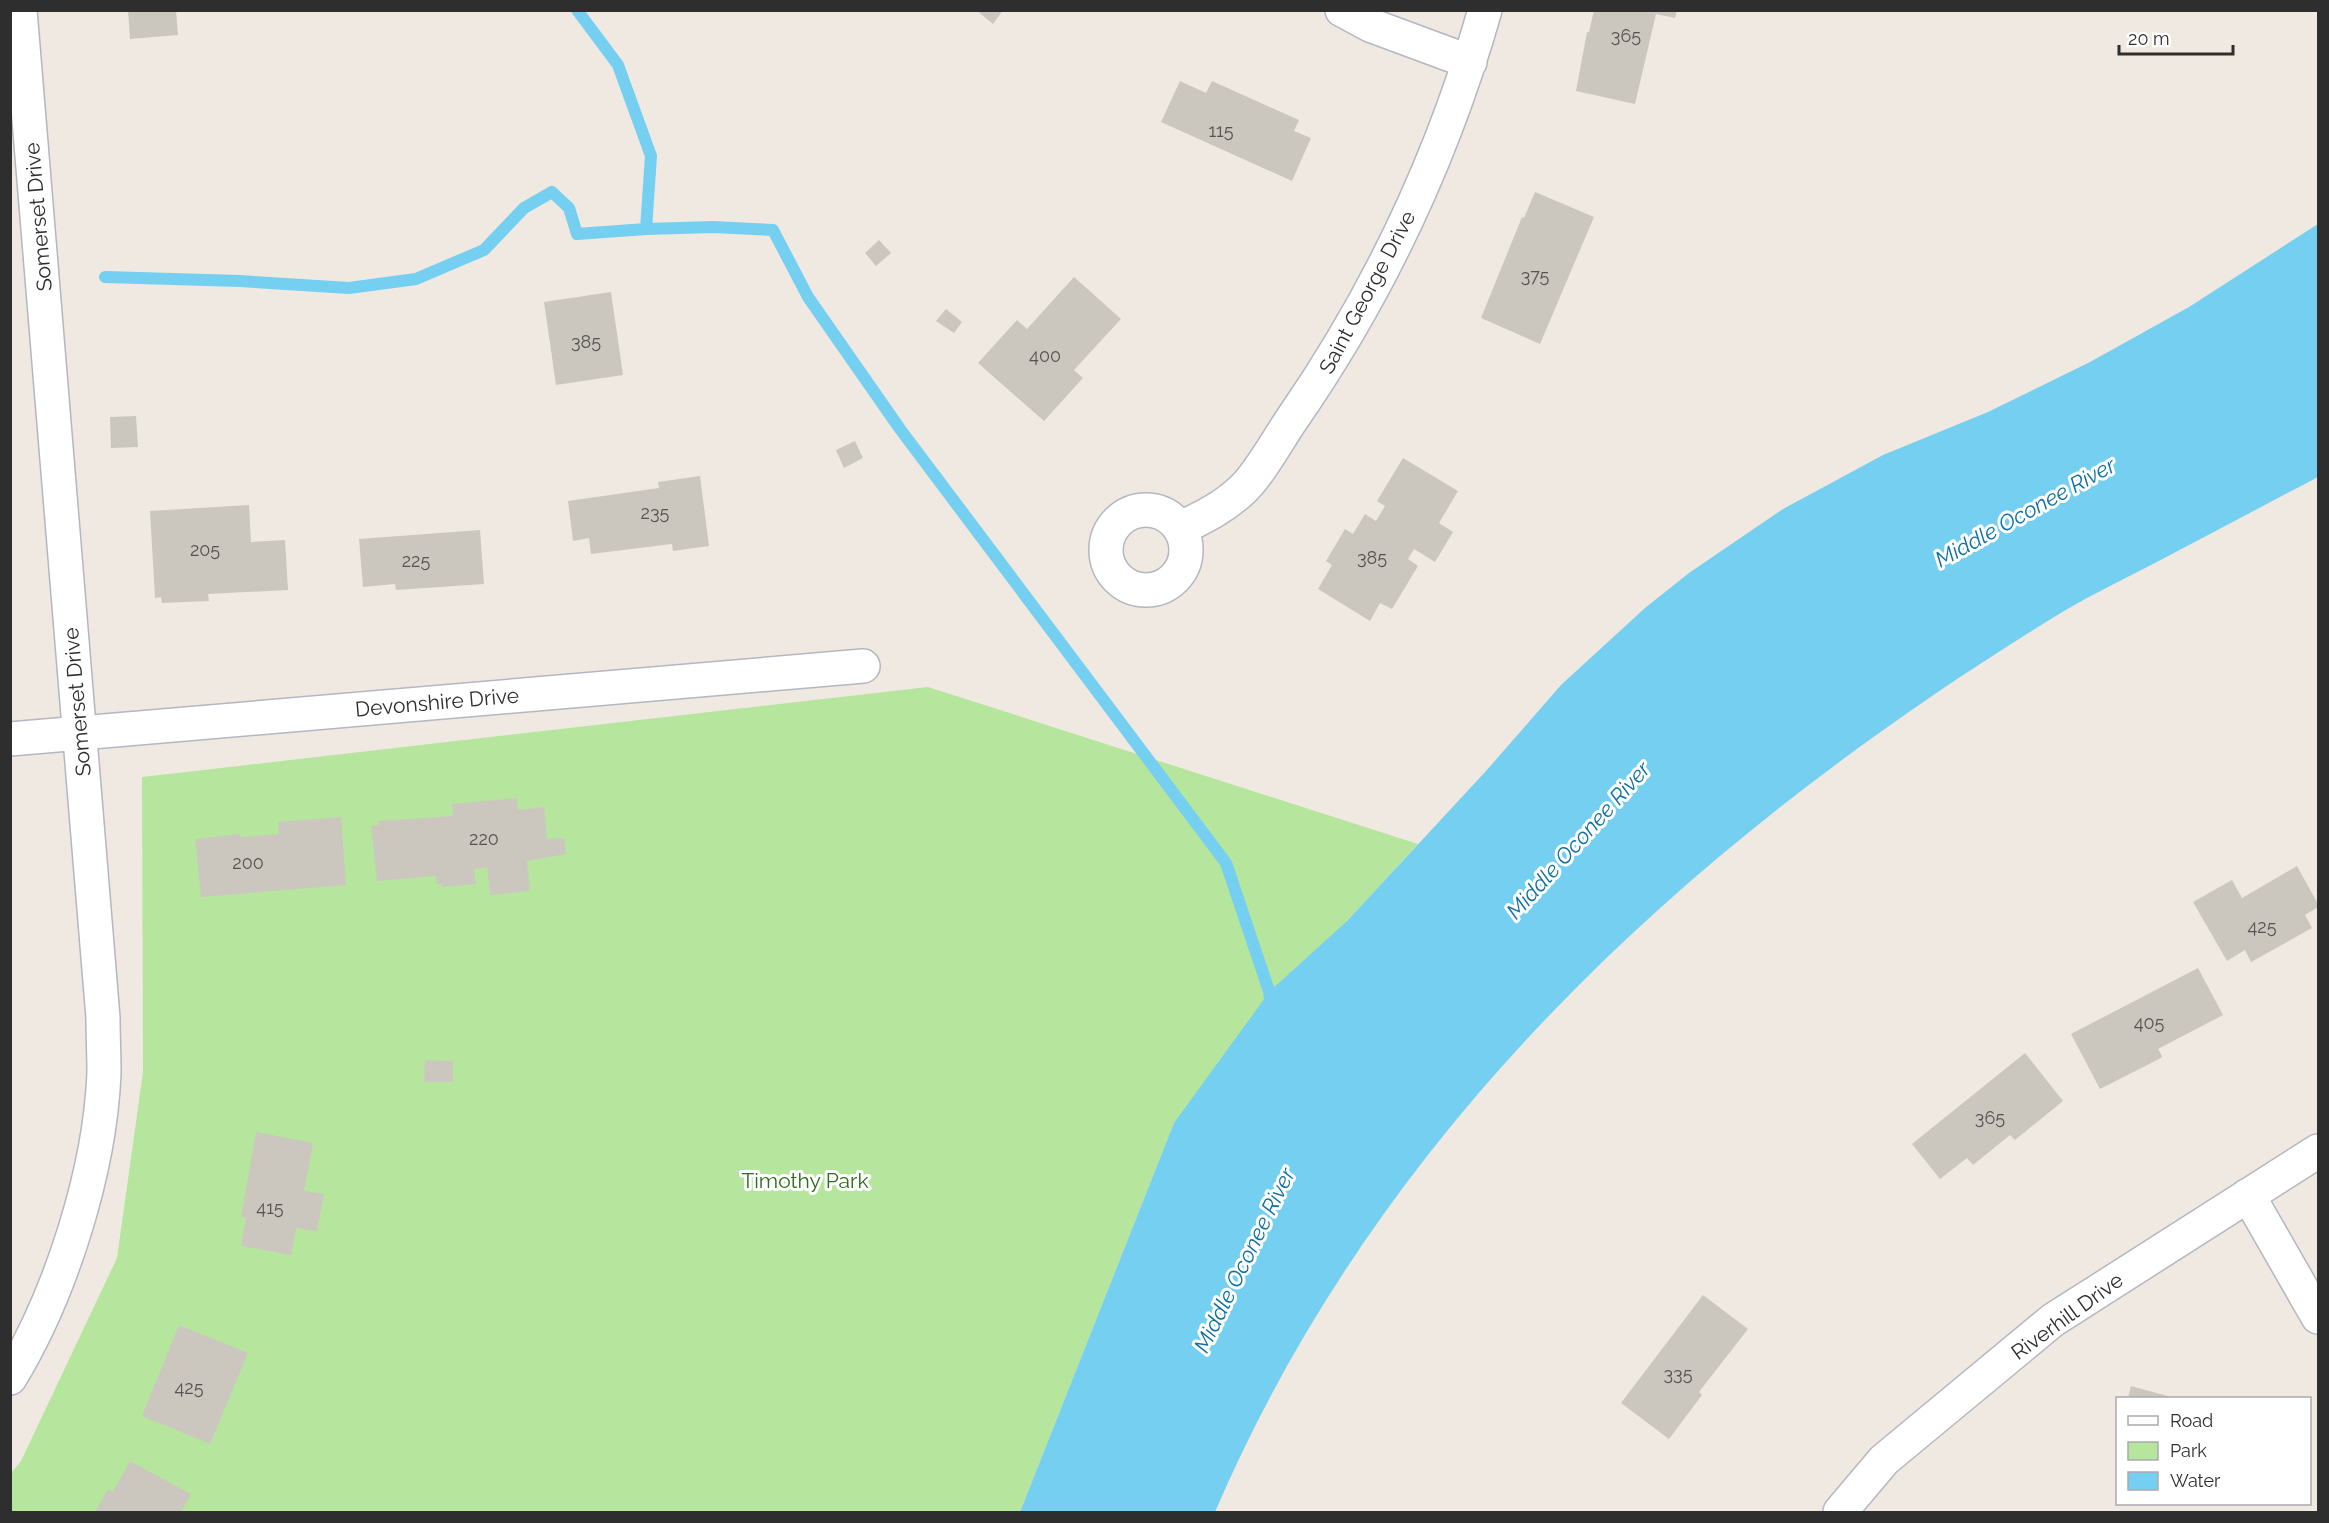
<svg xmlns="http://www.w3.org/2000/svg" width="2329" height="1523" font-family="Raleway,sans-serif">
<rect width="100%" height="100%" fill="#efe9e1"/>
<!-- green -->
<path fill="#b6e59e" d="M928,687L1418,844L1347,921L1174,1123L1020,1512H11V1473L21,1461L117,1258L143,1072L142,777Z"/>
<!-- water -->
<path fill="#75cff0" d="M2318,224V477C2263,506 2208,535 2153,564C2124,579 2093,594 2064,611C1704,831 1384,1118 1215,1512H1020L1174,1123L1270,991L1347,921L1486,771L1561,685L1645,608L1689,573L1783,509L1883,455L1988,412L2090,362L2189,307Z"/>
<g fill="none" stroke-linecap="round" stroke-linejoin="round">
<!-- stream -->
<path stroke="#75cff0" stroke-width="12" d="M577,10L618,65L651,156L646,229L713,227L773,230L808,297L900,429L1226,863L1269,991L1271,1007
M105,277L240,281L349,288L416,279L484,250L524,208L552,192L569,208L577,234L646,229"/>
</g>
<!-- building -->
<path fill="#cbc7bf" d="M128,10H176L178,35L130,39Z
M976,10H1003L993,24Z
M1594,10H1677L1675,18L1656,14L1635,104L1576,91L1587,32H1589Z
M1180,81L1206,93L1212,81L1299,120L1294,131L1311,138L1292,181L1161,122Z
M1535,192L1594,217L1540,344L1481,318L1522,217L1524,218Z
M879,240L891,253L876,266L865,253Z
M1074,277L1121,319L1074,370L1083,378L1044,421L978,363L1017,320L1027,329Z
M611,292L623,375L556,385L544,302Z
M946,309L962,322L954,333L936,321Z
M136,416L138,447L111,448L110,417Z
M855,441L863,458L844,468L836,450Z
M1403,458L1458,491L1439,523L1453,532L1435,562L1414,549L1408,559L1418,566L1392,609L1380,603L1370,621L1318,589L1332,565L1326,561L1345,529L1353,534L1365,514L1376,521L1385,506L1377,501Z
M700,476L709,546L673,551L672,544L591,554L589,538L573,541L568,501L659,488L658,482Z
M249,505L251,542L285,540L288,590L208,594L209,601L162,603L161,597L155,598L150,511Z
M480,530L484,584L396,590L395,584L363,587L359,539Z
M517,798L518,810L544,807L547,839L564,838L566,854L527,861L530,891L490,895L487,867L474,869L476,884L442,887V884H437L436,876L377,881L371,826L379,825L378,821L453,816L452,804Z
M341,817L346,885L201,897L195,839L240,834V837L279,834L278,822Z
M2297,866L2318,904V907L2305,915L2312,928L2251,962L2245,950L2227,961L2193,902L2232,880L2242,898Z
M2198,968L2223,1015L2158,1049L2162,1056L2161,1058L2100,1089L2071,1034Z
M2025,1053L2063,1101L2015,1140L2010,1135L1973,1165L1967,1158L1940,1179L1912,1144Z
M425,1060L453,1061V1082H424Z
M256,1132L313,1143L304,1191L324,1194L317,1231L296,1228L291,1255L241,1246L246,1218L241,1217Z
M1703,1295L1748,1329L1699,1392L1702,1395L1669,1439L1621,1403Z
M179,1325L248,1353L210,1444L142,1416Z
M2131,1386L2175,1398H2128Z
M130,1461L191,1494L181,1512H95L108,1489L113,1492Z"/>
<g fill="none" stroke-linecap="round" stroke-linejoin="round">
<!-- minor casing -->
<g stroke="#b4b7c1" stroke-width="36">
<path id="minor" d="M1342,10L1370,25L1470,62
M1106 550a40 40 0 1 1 80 0a40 40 0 1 1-80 0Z
M1181,528C1204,517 1224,507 1242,490C1258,476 1279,438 1292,419C1378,295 1443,157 1485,10
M10,739L863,666
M2248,1195L2318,1317
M10,1378C61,1294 100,1171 104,1073C104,1055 103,1036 103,1018L20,10
M1840,1512L1884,1460L2053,1320L2318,1151"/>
</g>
<!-- minor -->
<use href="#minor" stroke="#fff" stroke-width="33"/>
</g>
<g text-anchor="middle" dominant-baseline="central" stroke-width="6" stroke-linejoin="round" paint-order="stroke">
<!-- number labels -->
<g font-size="18" fill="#555452">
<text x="1626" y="35">365</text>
<text x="1221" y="130">115</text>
<text x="1535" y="275">375</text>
<text x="586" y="341">385</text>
<text x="1045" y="355">400</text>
<text x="655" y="512">235</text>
<text x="205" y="549">205</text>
<text x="1372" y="557">385</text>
<text x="416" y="560">225</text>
<text x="484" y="838">220</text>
<text x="248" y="862">200</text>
<text x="2262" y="926">425</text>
<text x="2149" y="1022">405</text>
<text x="1990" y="1117">365</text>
<text x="270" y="1207">415</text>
<text x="1678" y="1373">335</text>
<text x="189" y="1387">425</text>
</g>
<!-- street labels -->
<g font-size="21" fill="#2e2e2e" stroke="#fff">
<text transform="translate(38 217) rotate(-95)">Somerset Drive</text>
<text transform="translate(1367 292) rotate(-62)">Saint George Drive</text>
<text transform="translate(77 702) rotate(-95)">Somerset Drive</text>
<text transform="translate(437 702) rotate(-5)">Devonshire Drive</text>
<text transform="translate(2067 1316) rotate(-36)">Riverhill Drive</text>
</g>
<!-- park labels -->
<g font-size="21" fill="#2c6e1b" stroke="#fff">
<text x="805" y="1180">Timothy Park</text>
</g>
<!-- water labels -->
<g font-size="22" font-style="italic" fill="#0d6fa3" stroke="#fff">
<text transform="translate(2025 512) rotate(-29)">Middle Oconee River</text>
<text transform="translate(1578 840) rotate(-48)">Middle Oconee River</text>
<text transform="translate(1244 1260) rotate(-64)">Middle Oconee River</text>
</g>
</g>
<!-- border -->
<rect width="2329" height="1523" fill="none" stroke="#2e2e2e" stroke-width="24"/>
<!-- legend -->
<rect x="2116" y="1397" width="195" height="108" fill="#ffffff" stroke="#ababab" stroke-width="1.5"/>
<rect x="2128" y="1416" width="30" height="9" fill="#ffffff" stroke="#ababab" stroke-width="1.5"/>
<text x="2170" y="1427" font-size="18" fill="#2e2e2e">Road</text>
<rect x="2128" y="1442" width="30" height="18" fill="#b6e59e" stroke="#ababab" stroke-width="1.5"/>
<text x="2170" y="1457" font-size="18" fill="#2e2e2e">Park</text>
<rect x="2128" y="1472" width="30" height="18" fill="#75cff0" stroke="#ababab" stroke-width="1.5"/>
<text x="2170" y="1487" font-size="18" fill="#2e2e2e">Water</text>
<!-- scale -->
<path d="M2119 45v9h114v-9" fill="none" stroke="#2e2e2e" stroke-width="3"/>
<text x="2128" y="45" font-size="18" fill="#2e2e2e" stroke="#ffffff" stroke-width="4.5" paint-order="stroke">20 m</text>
</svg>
